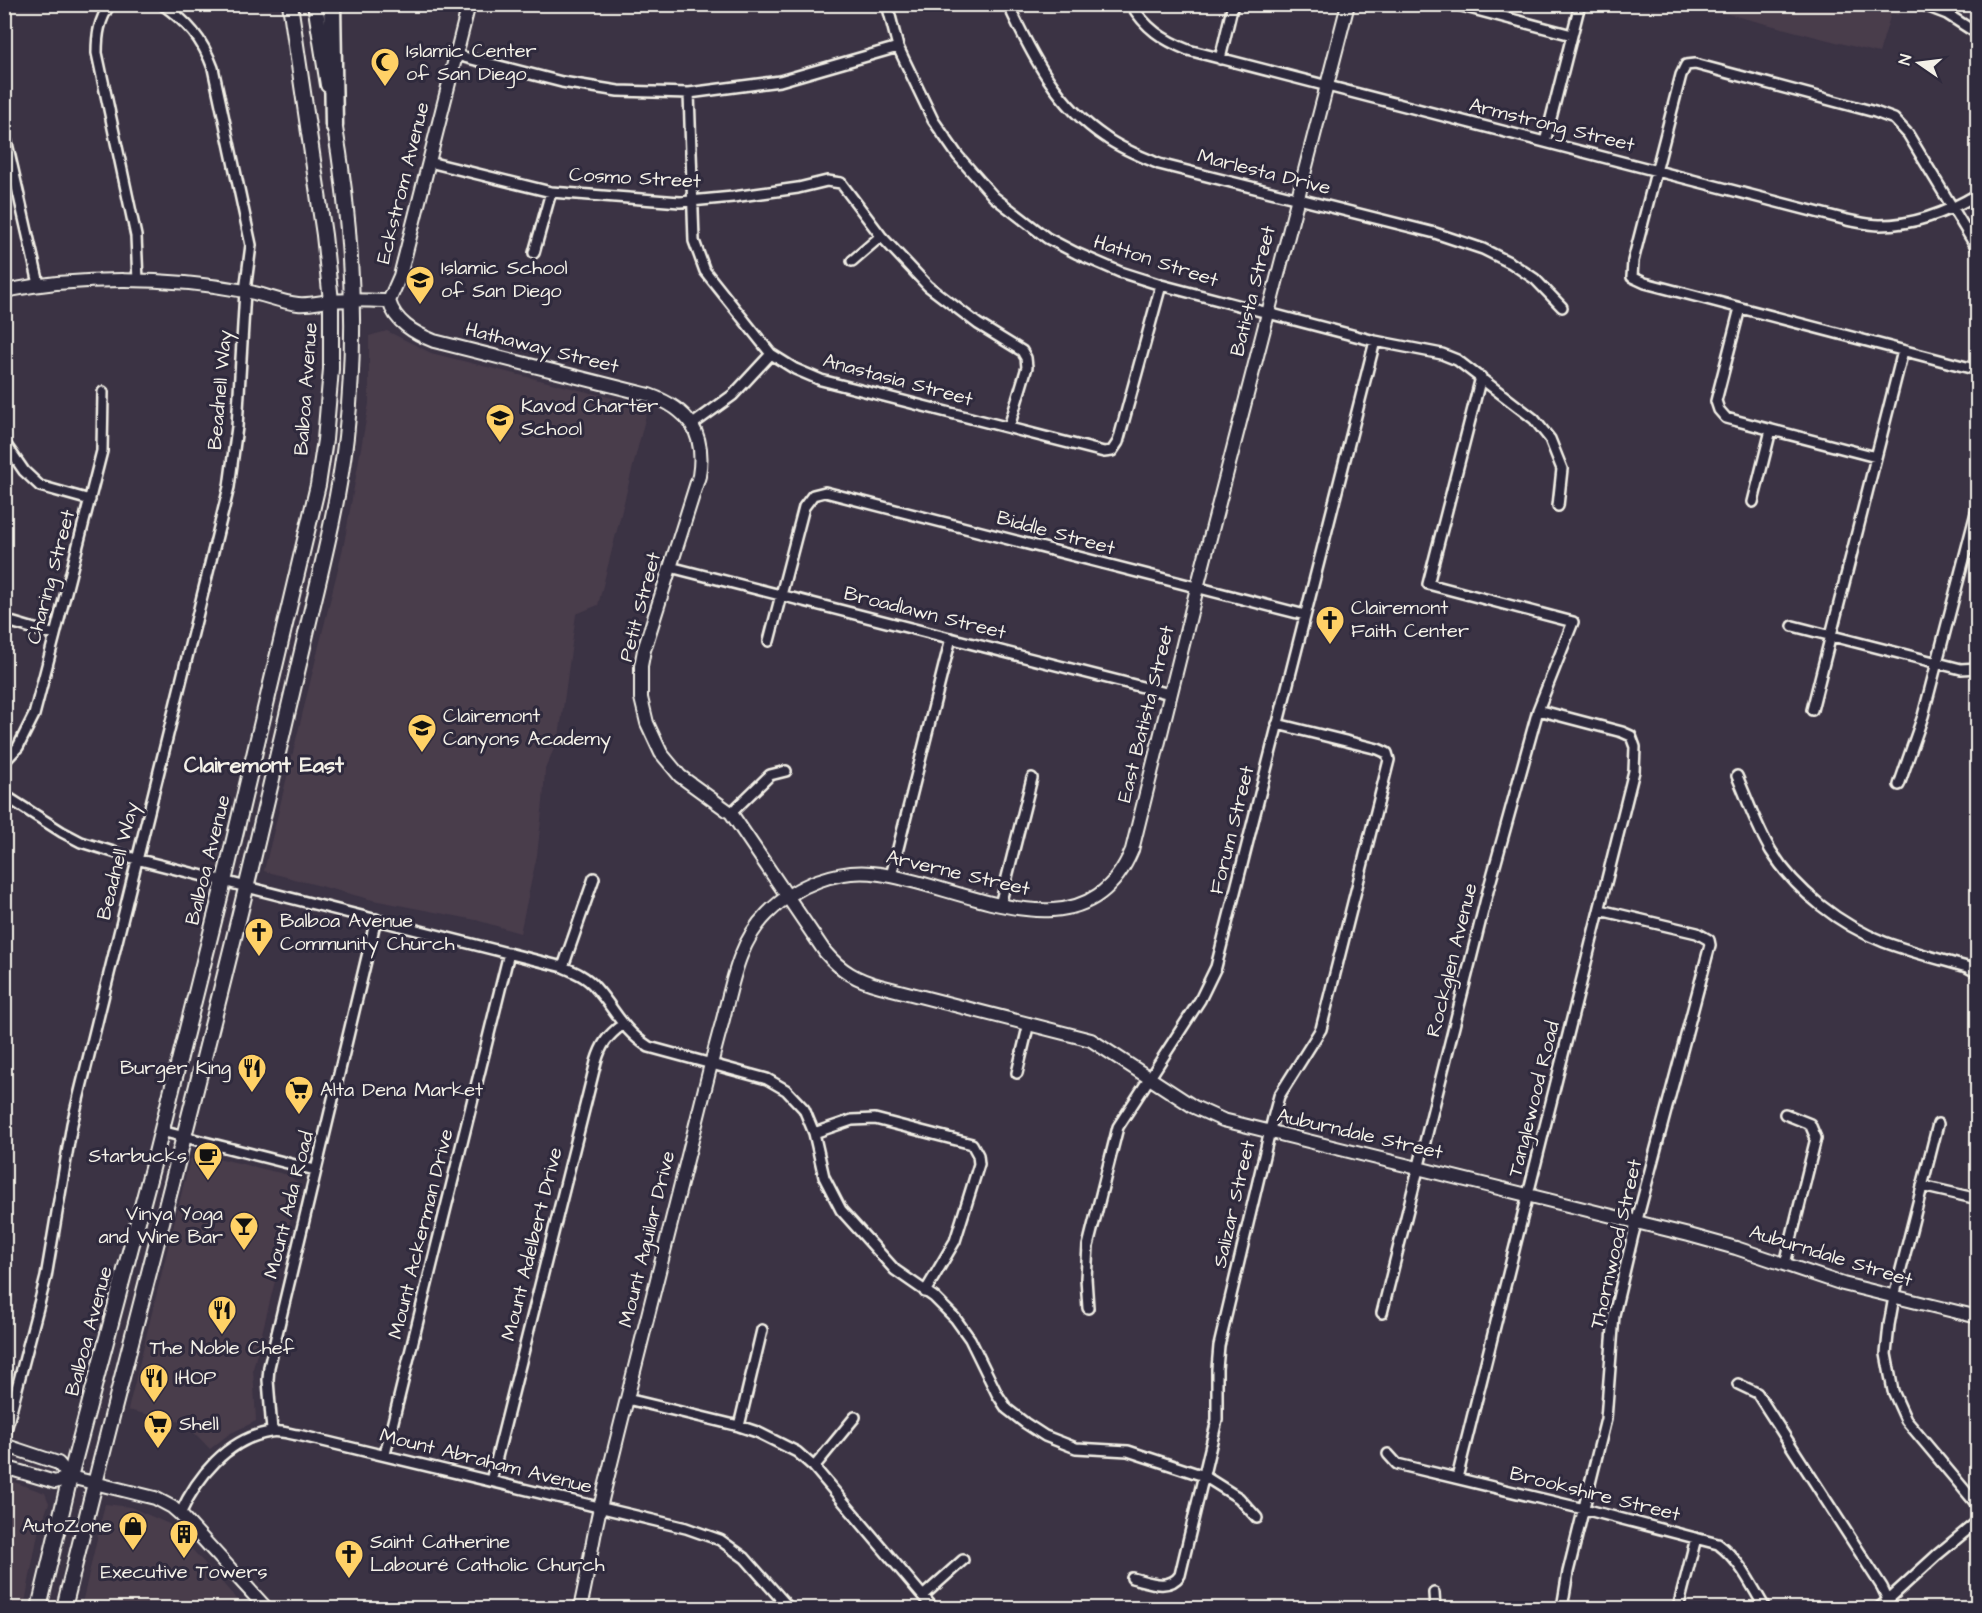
<svg xmlns="http://www.w3.org/2000/svg" width="1982" height="1613" font-family="'Architects Daughter',sans-serif">
<rect width="100%" height="100%" fill="#3b3344"/>
<filter id="ink" filterUnits="userSpaceOnUse"><feTurbulence type="fractalNoise" baseFrequency=".0167" numOctaves="2"/><feDisplacementMap in="SourceGraphic" scale="12" xChannelSelector="R" yChannelSelector="G"/><feConvolveMatrix kernelMatrix="1 2 1 2 8 2 1 2 1" color-interpolation-filters="sRGB"/></filter>
<g filter="url(#ink)">
<!-- built -->
<path fill="#4a3d4c" d="M1693,5H1901L1898,15L1891,13L1879,53Z
M387,331L431,353L648,407L598,605L576,614L559,737L545,769L543,802L537,855L520,933L476,920L373,900L264,871L344,544L369,403V336Z
M205,1155L288,1175L297,1182L298,1189L253,1369L256,1421L229,1434L210,1449L185,1423L128,1410L190,1159Z
M5,1479L45,1493L49,1503L38,1533L24,1608H5Z
M105,1504L130,1507L169,1524L245,1608H81Z"/>
<g fill="none" stroke-linecap="round" stroke-linejoin="round">
<!-- street casing -->
<g stroke="#f4f1e8" stroke-width="14">
<path id="street" d="M110,4C99,21 97,34 97,53L136,236L138,281
M887,4L898,47L933,120L958,156L994,197L1047,238L1076,253L1120,272L1161,285L1375,341L1442,354L1457,360L1534,419L1550,439L1562,469L1558,506
M1008,4C1032,56 1057,105 1105,137C1121,149 1141,156 1159,164L1435,233L1483,249L1511,263L1535,279L1562,307
M1131,4C1145,28 1163,40 1188,50L1847,220C1858,222 1869,225 1880,225C1915,225 1948,212 1978,194
M1454,4L1572,35
M1921,4L1947,14L1978,34
M456,55L562,82L618,91L689,93L780,81L898,47
M1220,59L1233,4
M689,93L694,241L705,271L771,354L795,369L821,380L1104,452L1112,451L1118,442L1161,285
M4,130L39,284
M1545,142L1580,4
M429,162L551,192L680,202L733,197L798,188L827,181L841,183L881,236L928,286L978,324L1022,351L1026,358L1027,367L1009,427
M1978,250L1908,134L1894,119L1875,112L1695,64L1686,65L1681,75L1633,261L1632,277L1645,283L1978,370
M534,253L551,192
M852,261L881,236
M1740,308L1716,401L1719,410L1726,418L1876,457
M693,424L733,395L771,354
M4,442L24,471L40,486L90,500
M1753,502L1771,430
M670,567L1170,694
M4,620L55,635
M1793,626L1961,669L1978,668
M769,641L804,507L813,495L825,492L1305,615
M1812,710L1903,351
M4,762L18,747L34,715L55,635L102,451L103,392
M1737,776C1748,801 1757,828 1771,851C1796,891 1840,925 1884,942C1911,952 1939,959 1967,967L1978,973
M1899,785L1923,716L1978,505
M4,795L62,832L81,842L136,859L563,967C575,972 587,977 595,987C616,1010 621,1029 649,1047L767,1079L786,1090L804,1109L814,1133L824,1177L841,1210L895,1270L934,1297L955,1318L970,1339L997,1394L1007,1409L1025,1423L1045,1436L1076,1448L1128,1451L1204,1476L1239,1498L1257,1518
M731,813L770,775L786,771
M891,876L951,638
M1000,905L1032,778
M563,967L594,878
M1017,1073L1029,1023
M1938,1124L1894,1297L1889,1325L1886,1354L1893,1391L1906,1420L1978,1506
M161,1131L315,1170
M814,1133L852,1120L875,1119L972,1144L978,1155L979,1164L955,1241L925,1292
M1922,1186L1978,1199
M1785,1264L1816,1138L1810,1124L1785,1114
M1088,1308L1086,1278L1088,1246L1118,1127L1200,1000L1216,967L1375,341
M1382,1313L1488,891L1538,710L1573,622L1428,584L1481,377
M1738,1384L1757,1393L1882,1587L1892,1608
M627,1399L739,1426L757,1432L797,1452L814,1467L933,1608
M739,1426L762,1330
M272,1431L268,1380L269,1367L376,919
M4,1438L46,1277L72,1124L229,487L237,427L245,291L251,245L213,68C202,38 188,23 162,4
M385,1454L509,953
M1388,1454L1397,1464L1584,1509L1718,1544C1741,1561 1751,1585 1765,1608
M814,1467L855,1417
M1457,1478L1634,771L1635,747L1631,736L1622,732L1538,710
M491,1481L596,1062C601,1045 607,1036 622,1025
M180,1514C197,1477 227,1439 270,1432C279,1430 290,1434 298,1435L686,1528L720,1540L745,1558L789,1608
M1132,1578C1149,1582 1169,1591 1180,1575L1217,1420V1369L1219,1346L1273,1118L1279,1096L1321,1029L1389,760L1387,753L1378,749L1277,724
M1434,1593L1435,1608
M923,1596L963,1560
M1562,1608L1568,1572L1606,1419L1614,1315L1633,1235L1710,945L1709,940L1697,933L1600,910
M1678,1608L1696,1538
M1879,1608L1937,1555L1978,1521"/>
</g>
<!-- secondary casing -->
<g stroke="#f4f1e8" stroke-width="16">
<path id="secondary" d="M4,291C80,276 169,277 245,291C263,294 280,302 298,304C309,305 320,302 330,301C349,299 370,301 389,301
M389,301C395,322 414,333 434,341L649,395C689,409 706,433 699,476L644,650L641,666V698L647,723L661,753L680,776L731,813L825,952C841,971 857,980 880,986L1091,1040L1194,1107L1223,1120L1689,1235L1736,1248L1843,1284L1978,1317
M389,301L400,276L469,4
M4,1445L58,1463L70,1477
M4,1467L55,1482L70,1477L155,1498L172,1507L180,1514L266,1608
M580,1608C588,1575 592,1541 600,1508C631,1381 663,1254 695,1128C704,1093 712,1058 722,1023C732,985 738,943 767,914C795,885 839,867 880,874C964,886 1085,962 1132,850L1197,588L1348,4"/>
</g>
<!-- primary casing -->
<g stroke="#f4f1e8" stroke-width="18">
<path id="primary" d="M315,4L328,85
M39,1608L70,1477L155,1157L228,865L318,485L325,440L331,369V301L324,235L290,4
M64,1608C127,1350 198,1093 259,834C276,762 293,690 310,617C324,558 339,498 346,437C358,329 352,223 333,116"/>
</g>
<!-- highway casing -->
<g stroke="#f4f1e8" stroke-width="21">
<path id="highway" d="M332,4L334,125"/>
</g>
<!-- street -->
<use href="#street" stroke="#2f2a3d" stroke-width="9"/>
<!-- secondary -->
<use href="#secondary" stroke="#2f2a3d" stroke-width="12"/>
<!-- primary -->
<use href="#primary" stroke="#2f2a3d" stroke-width="14"/>
<!-- highway -->
<use href="#highway" stroke="#2f2a3d" stroke-width="16"/>
</g>
</g>
<!-- icons -->
<defs>
<g id="mosque-pin" transform="scale(1.5)"><path d="M0 17L-7.5 6A9.5 9.5 0 1 1 7.5 6Z" fill="#ffd166" stroke="#2f2a3d"/><path d="M3.5-4.9A6 6 0 1 0 3.5 4.9A5 5 0 1 1 3.5-4.9Z" fill="#111"/></g>
<g id="school-pin" transform="scale(1.5)"><path d="M0 17L-7.5 6A9.5 9.5 0 1 1 7.5 6Z" fill="#ffd166" stroke="#2f2a3d"/><path d="M0-5L7-2L0 1L-7-2ZM-4 1L0 2.5L4 1V4Q0 6-4 4Z" fill="#111"/></g>
<g id="church-pin" transform="scale(1.5)"><path d="M0 17L-7.5 6A9.5 9.5 0 1 1 7.5 6Z" fill="#ffd166" stroke="#2f2a3d"/><path d="M-1.2-6h2.4v3.5h3.3v2.4h-3.3V6h-2.4V-.1h-3.3v-2.4h3.3Z" fill="#111"/></g>
<g id="restaurant-pin" transform="scale(1.5)"><path d="M0 17L-7.5 6A9.5 9.5 0 1 1 7.5 6Z" fill="#ffd166" stroke="#2f2a3d"/><path d="M-5-6h1v4h1v-4h1v4h1v-4h1v5L-1.5 .5V6h-2V.5L-5-1ZM5-6V6H3V1.5H1.5Q1.5-4 5-6Z" fill="#111"/></g>
<g id="supermarket-pin" transform="scale(1.5)"><path d="M0 17L-7.5 6A9.5 9.5 0 1 1 7.5 6Z" fill="#ffd166" stroke="#2f2a3d"/><path d="M-6-5.5h2.5l.6 2H6L4.5 2H-2.5L-4.4-4H-6ZM-1.5 3.2a1.3 1.3 0 1 0 .1 0ZM3 3.2a1.3 1.3 0 1 0 .1 0Z" fill="#111"/></g>
<g id="cafe-pin" transform="scale(1.5)"><path d="M0 17L-7.5 6A9.5 9.5 0 1 1 7.5 6Z" fill="#ffd166" stroke="#2f2a3d"/><path d="M-5.5-4.5H6V0H3Q3 3.5 0 3.5H-2.5Q-5.5 3.5-5.5 0ZM3-3.2v2h1.7v-2ZM-6 4.5H4V6H-6Z" fill="#111"/></g>
<g id="bar-pin" transform="scale(1.5)"><path d="M0 17L-7.5 6A9.5 9.5 0 1 1 7.5 6Z" fill="#ffd166" stroke="#2f2a3d"/><path d="M-6-5H6L.8 .8V4.5H3.5V6h-7V4.5H-.8V.8Z" fill="#111"/></g>
<g id="shop-pin" transform="scale(1.5)"><path d="M0 17L-7.5 6A9.5 9.5 0 1 1 7.5 6Z" fill="#ffd166" stroke="#2f2a3d"/><path d="M-5-2.5h2.3a2.7 3.5 0 0 1 5.4 0H5L5.5 6h-11ZM-1.5-2.5h3a1.5 2.3 0 0 0-3 0Z" fill="#111"/></g>
<g id="building-pin" transform="scale(1.5)"><path d="M0 17L-7.5 6A9.5 9.5 0 1 1 7.5 6Z" fill="#ffd166" stroke="#2f2a3d"/><path d="M-4-6H4V6H1V3H-1V6H-4ZM-2.5-4.3h1.7v1.8h-1.7ZM.8-4.3h1.7v1.8H.8ZM-2.5-1h1.7V.8h-1.7ZM.8-1h1.7V.8H.8Z" fill="#111"/></g>
</defs>
<g fill-rule="evenodd">
<use href="#mosque-pin" x="385" y="62"/>
<use href="#school-pin" x="420" y="280"/>
<use href="#school-pin" x="500" y="418"/>
<use href="#church-pin" x="1330" y="620"/>
<use href="#school-pin" x="422" y="728"/>
<use href="#church-pin" x="259" y="932"/>
<use href="#restaurant-pin" x="252" y="1068"/>
<use href="#supermarket-pin" x="299" y="1090"/>
<use href="#cafe-pin" x="208" y="1156"/>
<use href="#bar-pin" x="244" y="1226"/>
<use href="#restaurant-pin" x="222" y="1310"/>
<use href="#restaurant-pin" x="154" y="1378"/>
<use href="#supermarket-pin" x="158" y="1424"/>
<use href="#shop-pin" x="133" y="1526"/>
<use href="#building-pin" x="184" y="1534"/>
<use href="#church-pin" x="349" y="1554"/>
</g>
<g text-anchor="middle" dominant-baseline="central" stroke-width="6" stroke-linejoin="round" paint-order="stroke">
<!-- poi labels -->
<g font-size="20" fill="#f4f1e8" stroke="#2f2a3d" text-anchor="start">
<text x="406" y="51">Islamic Center<tspan x="406" dy="23">of San Diego</tspan></text>
<text x="441" y="268">Islamic School<tspan x="441" dy="23">of San Diego</tspan></text>
<text x="521" y="406">Kavod Charter<tspan x="521" dy="23">School</tspan></text>
<text x="1351" y="608">Clairemont<tspan x="1351" dy="23">Faith Center</tspan></text>
<text x="443" y="716">Clairemont<tspan x="443" dy="23">Canyons Academy</tspan></text>
<text x="280" y="921">Balboa Avenue<tspan x="280" dy="23">Community Church</tspan></text>
<text x="231" y="1068" text-anchor="end">Burger King</text>
<text x="320" y="1090">Alta Dena Market</text>
<text x="187" y="1156" text-anchor="end">Starbucks</text>
<text x="223" y="1214" text-anchor="end">Vinya Yoga<tspan x="223" dy="23">and Wine Bar</tspan></text>
<text x="222" y="1348" text-anchor="middle">The Noble Chef</text>
<text x="175" y="1378">IHOP</text>
<text x="179" y="1424">Shell</text>
<text x="112" y="1526" text-anchor="end">AutoZone</text>
<text x="370" y="1542">Saint Catherine<tspan x="370" dy="23">Labouré Catholic Church</tspan></text>
<text x="184" y="1572" text-anchor="middle">Executive Towers</text>
</g>
<!-- street labels -->
<g font-size="20" fill="#f4f1e8" stroke="#2f2a3d">
<text transform="translate(1552 125) rotate(14)">Armstrong Street</text>
<text transform="translate(1264 172) rotate(14)">Marlesta Drive</text>
<text transform="translate(635 178) rotate(3)">Cosmo Street</text>
<text transform="translate(403 183) rotate(-76)">Eckstrom Avenue</text>
<text transform="translate(1156 261) rotate(18)">Hatton Street</text>
<text transform="translate(1253 291) rotate(-76)">Batista Street</text>
<text transform="translate(542 348) rotate(14)">Hathaway Street</text>
<text transform="translate(898 380) rotate(15)">Anastasia Street</text>
<text transform="translate(306 389) rotate(-86)">Balboa Avenue</text>
<text transform="translate(220 390) rotate(-85)">Beadnell Way</text>
<text transform="translate(1056 533) rotate(15)">Biddle Street</text>
<text transform="translate(51 577) rotate(-75)">Charing Street</text>
<text transform="translate(640 607) rotate(-75)">Petit Street</text>
<text transform="translate(925 613) rotate(14)">Broadlawn Street</text>
<text transform="translate(1146 714) rotate(-76)">East Batista Street</text>
<text transform="translate(1232 830) rotate(-76)">Forum Street</text>
<text transform="translate(208 860) rotate(-76)">Balboa Avenue</text>
<text transform="translate(118 861) rotate(-76)">Beadnell Way</text>
<text transform="translate(958 873) rotate(13)">Arverne Street</text>
<text transform="translate(1452 960) rotate(-76)">Rockglen Avenue</text>
<text transform="translate(1534 1099) rotate(-76)">Tanglewood Road</text>
<text transform="translate(1360 1134) rotate(13)">Auburndale Street</text>
<text transform="translate(1234 1204) rotate(-77)">Salizar Street</text>
<text transform="translate(289 1205) rotate(-76)">Mount Ada Road</text>
<text transform="translate(421 1234) rotate(-76)">Mount Ackerman Drive</text>
<text transform="translate(647 1239) rotate(-76)">Mount Aguilar Drive</text>
<text transform="translate(532 1244) rotate(-76)">Mount Adelbert Drive</text>
<text transform="translate(1616 1244) rotate(-77)">Thornwood Street</text>
<text transform="translate(1831 1256) rotate(17)">Auburndale Street</text>
<text transform="translate(89 1331) rotate(-75)">Balboa Avenue</text>
<text transform="translate(486 1461) rotate(14)">Mount Abraham Avenue</text>
<text transform="translate(1595 1494) rotate(14)">Brookshire Street</text>
</g>
<!-- quarter labels -->
<g font-size="22" font-weight="bold" fill="#f4f1e8" stroke="#2f2a3d">
<text x="264" y="765">Clairemont East</text>
</g>
</g>
<!-- margin -->
<rect width="1982" height="1613" fill="none" stroke="#2f2a3d" stroke-width="24"/>
<rect x="12" y="12" width="1958" height="1589" fill="none" stroke="#f4f1e8" stroke-width="2" filter="url(#ink)"/>
<!-- north arrow -->
<g transform="translate(1919 63) rotate(284)" stroke="#2f2a3d" stroke-width="4.5" paint-order="stroke">
<path d="M0-4.5L10 22L0 15L-10 22Z" fill="#f4f1e8"/>
<text y="-9" font-size="16" font-weight="bold" text-anchor="middle" fill="#f4f1e8">N</text>
</g>
</svg>
